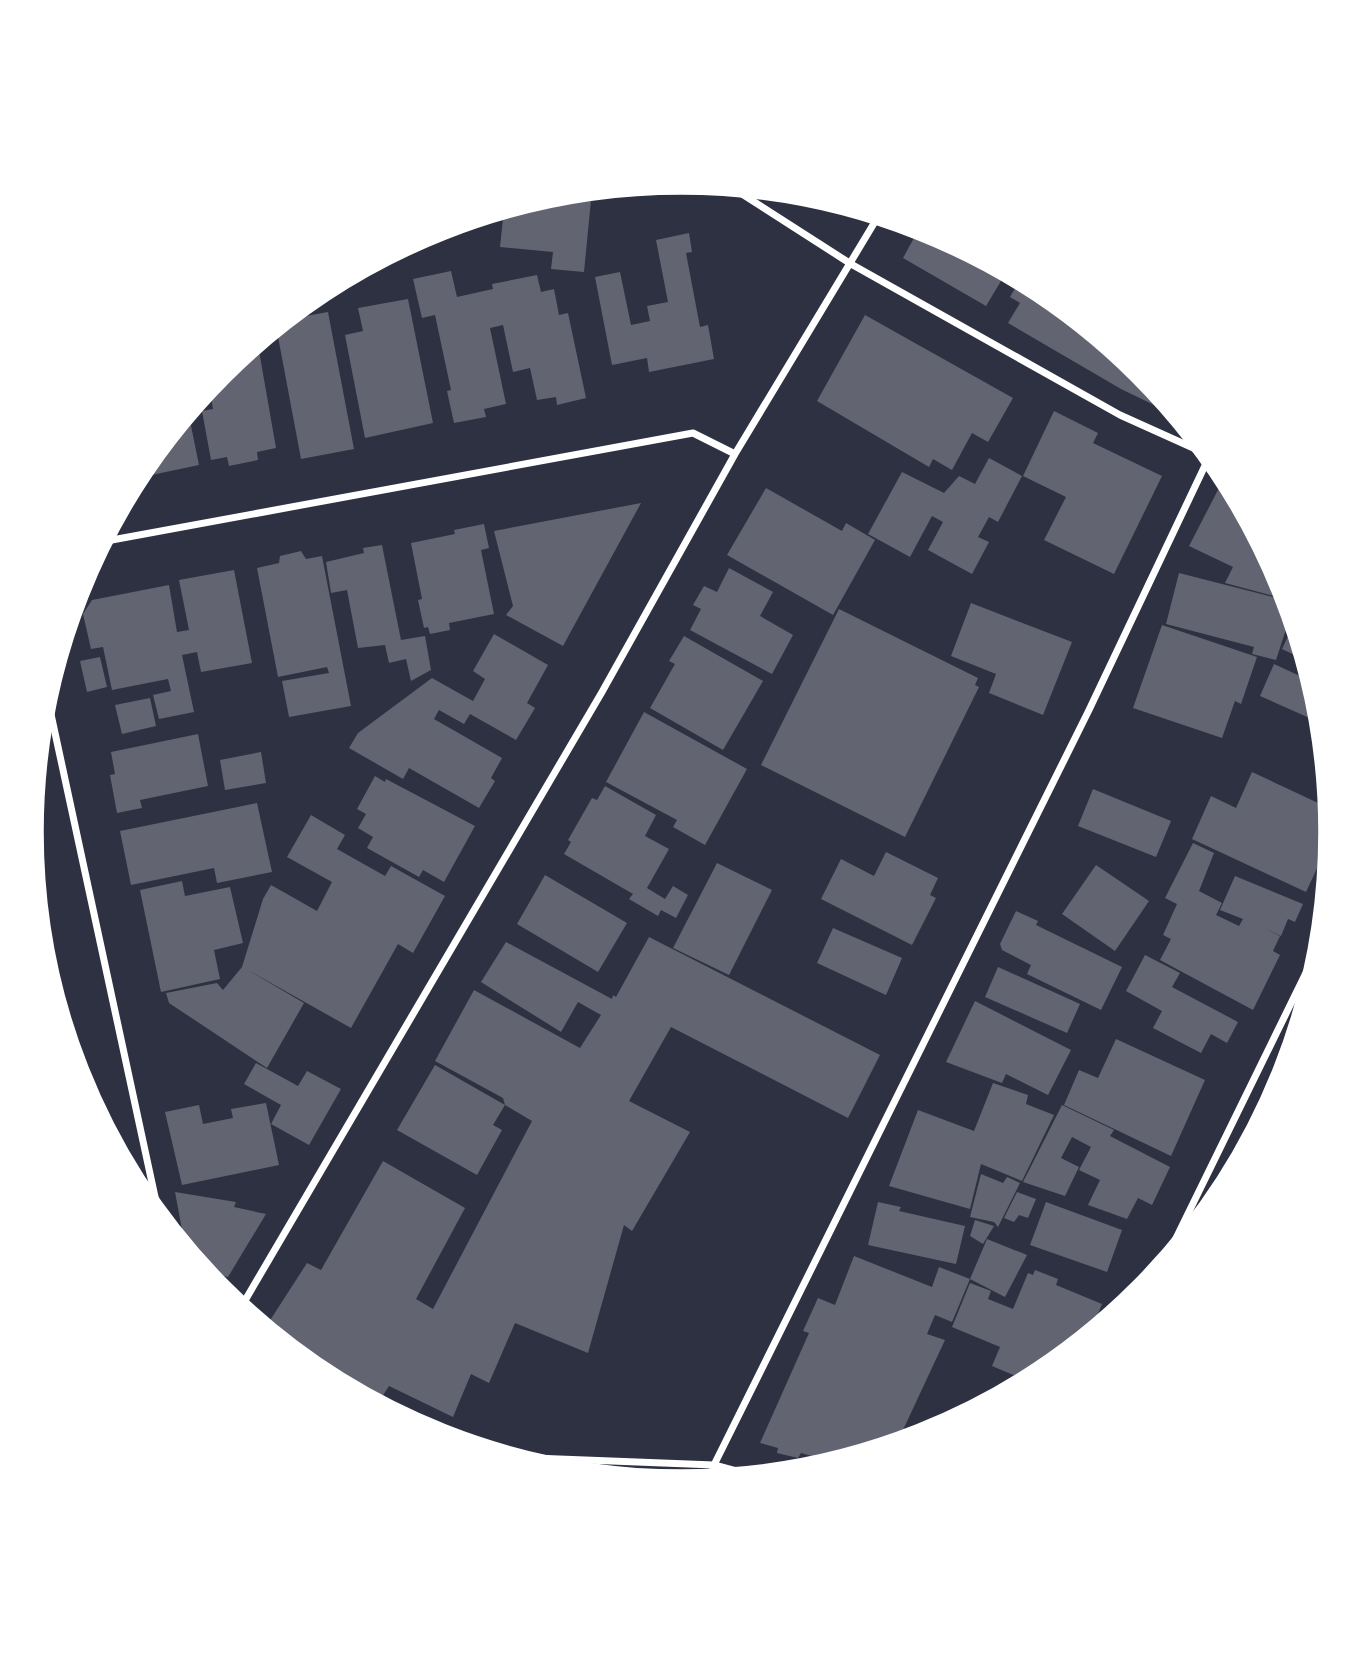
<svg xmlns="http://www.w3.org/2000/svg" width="1363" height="1665" font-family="'Noto Sans',sans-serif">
<rect width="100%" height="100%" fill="#2d3142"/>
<!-- building -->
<path fill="#626471" d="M592,190L584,272L551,269L553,252L500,247L504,209L555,193Z
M804,193H809L845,204L839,214Z
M920,227L1007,271L986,306L903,258Z
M689,233L692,252L686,253L700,327L708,325L714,359L649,372L647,358L612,365L595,277L620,272L631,325L650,321L647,306L668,302L656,240Z
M451,271L457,297L493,289L492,284L537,275L541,292L554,289L559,315L568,313L586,398L557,405L556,397L537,400L530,368L513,372L503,325L490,328L506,404L484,409L486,417L454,423L447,391L451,390L435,315L422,318L413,279Z
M1021,278L1044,291L1143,372L1179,417L1121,389L1008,323L1020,303L1010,297Z
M408,299L433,423L365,438L345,335L363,331L358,308Z
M328,312L354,449L301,459L276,326L284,320Z
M865,315L1013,398L988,442L972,433L952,470L933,459L929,467L817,401Z
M258,345L276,448L257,452L258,460L229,466L227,457L211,460L202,411L213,409L209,386L221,371L251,346Z
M188,411L199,465L142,477L140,470Z
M1054,411L1098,433L1093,443L1162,476L1114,574L1044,540L1066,497L1023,476Z
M989,458L1022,476L998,522L989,517L978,537L989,542L972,574L928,550L943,522L932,516L910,557L868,534L902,472L944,493L959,476L975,484Z
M1221,484L1234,490L1266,549L1261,560L1271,564L1272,562L1289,600L1225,583L1233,567L1189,546Z
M766,488L842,531L846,523L875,540L833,615L727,555Z
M641,503L563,646L506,615L513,606L494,531Z
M484,524L489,548L481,550L494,614L449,623L450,630L430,634L428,627L424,628L418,600L422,599L411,543L455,534L454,530Z
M382,545L401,640L425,636L431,670L411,681L406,659L389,663L385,645L358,648L347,590L331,593L326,562L364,553L363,548Z
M301,551L306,559L322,556L351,706L289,717L282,681L329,673L327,667L278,677L257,568L279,563L280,556Z
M729,568L773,592L760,616L793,635L772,674L690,630L701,609L693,605L704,586L717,592Z
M234,570L252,663L201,672L197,652L182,655L194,712L159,719L153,695L171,691L168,679L112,690L103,647L91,649L83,614L92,600L169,585L177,632L189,630L179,580Z
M1179,573L1289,601L1292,611L1276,660L1252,654L1254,647L1166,624Z
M971,603L1072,642L1043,715L989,693L996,674L951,656Z
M839,609L978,678L975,685L979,687L905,837L761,765Z
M1295,621L1307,661L1282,649Z
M1162,625L1257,657L1241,704L1235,701L1222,738L1133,708Z
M494,634L548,665L527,703L535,708L516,740L470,714L464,724L439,710L434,719L502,758L491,778L495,781L479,808L409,768L403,779L349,748L358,733L432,678L473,701L485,679L473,671Z
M684,636L763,681L723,750L650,708L675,664L669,661Z
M100,657L107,687L87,692L80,661Z
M1274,664L1313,682L1323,724L1260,696Z
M150,698L156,726L122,734L115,705Z
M644,712L747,769L705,845L673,827L677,820L606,782Z
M198,734L208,786L140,800L142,808L117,813L110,775L115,774L111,752Z
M261,752L266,783L225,790L220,760Z
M1252,772L1331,809L1332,821L1321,845L1327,847L1306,892L1192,839L1211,796L1236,808Z
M375,776L385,782L386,779L475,826L444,882L423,870L419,877L367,848L373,837L358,828L366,814L357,809Z
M605,786L656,815L645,836L669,849L647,888L665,899L673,886L688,895L676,918L661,910L658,916L629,899L633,894L564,854L571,842L568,840L592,798L597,800Z
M1093,789L1171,821L1156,857L1078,826Z
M257,803L272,872L217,883L214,868L131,885L120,831Z
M311,815L345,835L337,849L385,876L391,866L445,896L413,953L398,944L351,1028L246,969L304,1003L267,1068L169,1003L166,993L217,983L223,990L242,967L263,899L271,885L317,911L332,882L287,857Z
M1193,843L1214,853L1199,891L1222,903L1216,915L1239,926L1243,919L1220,910L1235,876L1303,904L1295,922L1288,919L1281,936L1266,929L1280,936L1273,951L1280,955L1253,1010L1160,960L1171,939L1163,935L1177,904L1165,898Z
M886,852L938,878L930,895L936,898L912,945L821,899L841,859L874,876Z
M717,863L772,890L729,975L673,948Z
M1096,865L1149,901L1115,951L1062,914Z
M545,875L627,923L598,972L517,924Z
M35,881L61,1006L57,1007L42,959Z
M182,881L185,896L230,887L243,943L214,950L220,979L161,992L140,890Z
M1016,911L1038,921L1036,925L1122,967L1101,1010L1027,974L1031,965L1002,950L1000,944Z
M833,928L902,958L886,995L817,963Z
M649,937L880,1055L848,1118L671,1027L629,1101L690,1132L632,1231L624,1225L588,1353L515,1323L489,1383L471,1374L453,1417L389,1386L380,1400H367L358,1395L353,1384L292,1348L286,1337L267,1325L307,1263L321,1270L383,1161L465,1208L416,1299L433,1309L532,1121L505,1105L503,1098L435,1061L474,990L580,1048L601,1015L578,1002L561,1032L481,982L506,942L612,999L613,995L616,997Z
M1145,955L1180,973L1172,987L1238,1022L1227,1043L1211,1034L1201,1053L1153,1028L1162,1011L1126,991Z
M998,967L1080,1004L1067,1033L985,997Z
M975,1001L1071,1050L1048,1095L1006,1074L1002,1083L946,1062Z
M1116,1039L1205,1080L1171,1156L1064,1105L1079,1070L1098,1078Z
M256,1063L298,1086L307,1071L341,1089L309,1145L271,1124L281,1105L244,1084Z
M435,1065L505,1105L493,1125L502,1130L477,1175L397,1130Z
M993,1083L1028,1095L1026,1104L1054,1115L1022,1181L981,1164L970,1209L889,1186L918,1110L974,1131Z
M266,1103L279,1165L182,1185L165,1112L199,1105L203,1124L233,1118L231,1109Z
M1062,1105L1114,1130L1110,1136L1170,1167L1152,1205L1138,1198L1127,1219L1088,1205L1100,1180L1079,1170L1091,1147L1072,1137L1061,1158L1079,1167L1065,1196L1023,1182Z
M981,1174L1003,1183L1007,1177L1020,1183L998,1227L994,1222L970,1217Z
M175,1192L236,1202L234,1207L266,1214L228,1277L203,1271L186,1251Z
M1017,1192L1036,1199L1028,1218L1019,1215L1014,1222L1004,1218Z
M878,1202L901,1207L899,1211L965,1226L956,1264L868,1245Z
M1046,1202L1122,1230L1107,1272L1030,1245Z
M975,1220L994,1226L983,1244L970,1236Z
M987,1239L1027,1255L1005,1297L970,1279Z
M854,1256L932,1287L939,1267L970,1279L952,1322L935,1315L927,1334L945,1340L896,1445L837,1463L801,1453L798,1458L777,1453L778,1448L760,1443L809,1333L803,1331L818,1298L835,1305Z
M1035,1270L1058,1279L1056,1285L1102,1304L1088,1338L1030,1382L992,1366L1000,1347L952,1327L970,1283L991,1291L988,1299L1013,1309L1028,1273L1033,1275Z"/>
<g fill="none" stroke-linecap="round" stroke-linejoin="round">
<!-- minor -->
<path stroke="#fff" stroke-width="7" d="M728,185L851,264L1120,415L1211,456
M101,542L693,433L735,454
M46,691L160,1220
M1158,1275L1323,938
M240,1309L602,692L735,454L879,215
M505,1457L714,1465L759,1477
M709,1481L714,1465L1089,710L1210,455"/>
</g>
<!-- crop -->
<path d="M0 0H1363V1665H0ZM42 832a639 639 0 1 1 1278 0a639 639 0 1 1-1278 0Z" fill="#fff" fill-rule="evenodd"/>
<path fill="none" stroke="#fff" stroke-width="3.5" d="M42 832a639 639 0 1 1 1278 0a639 639 0 1 1-1278 0Z"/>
</svg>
